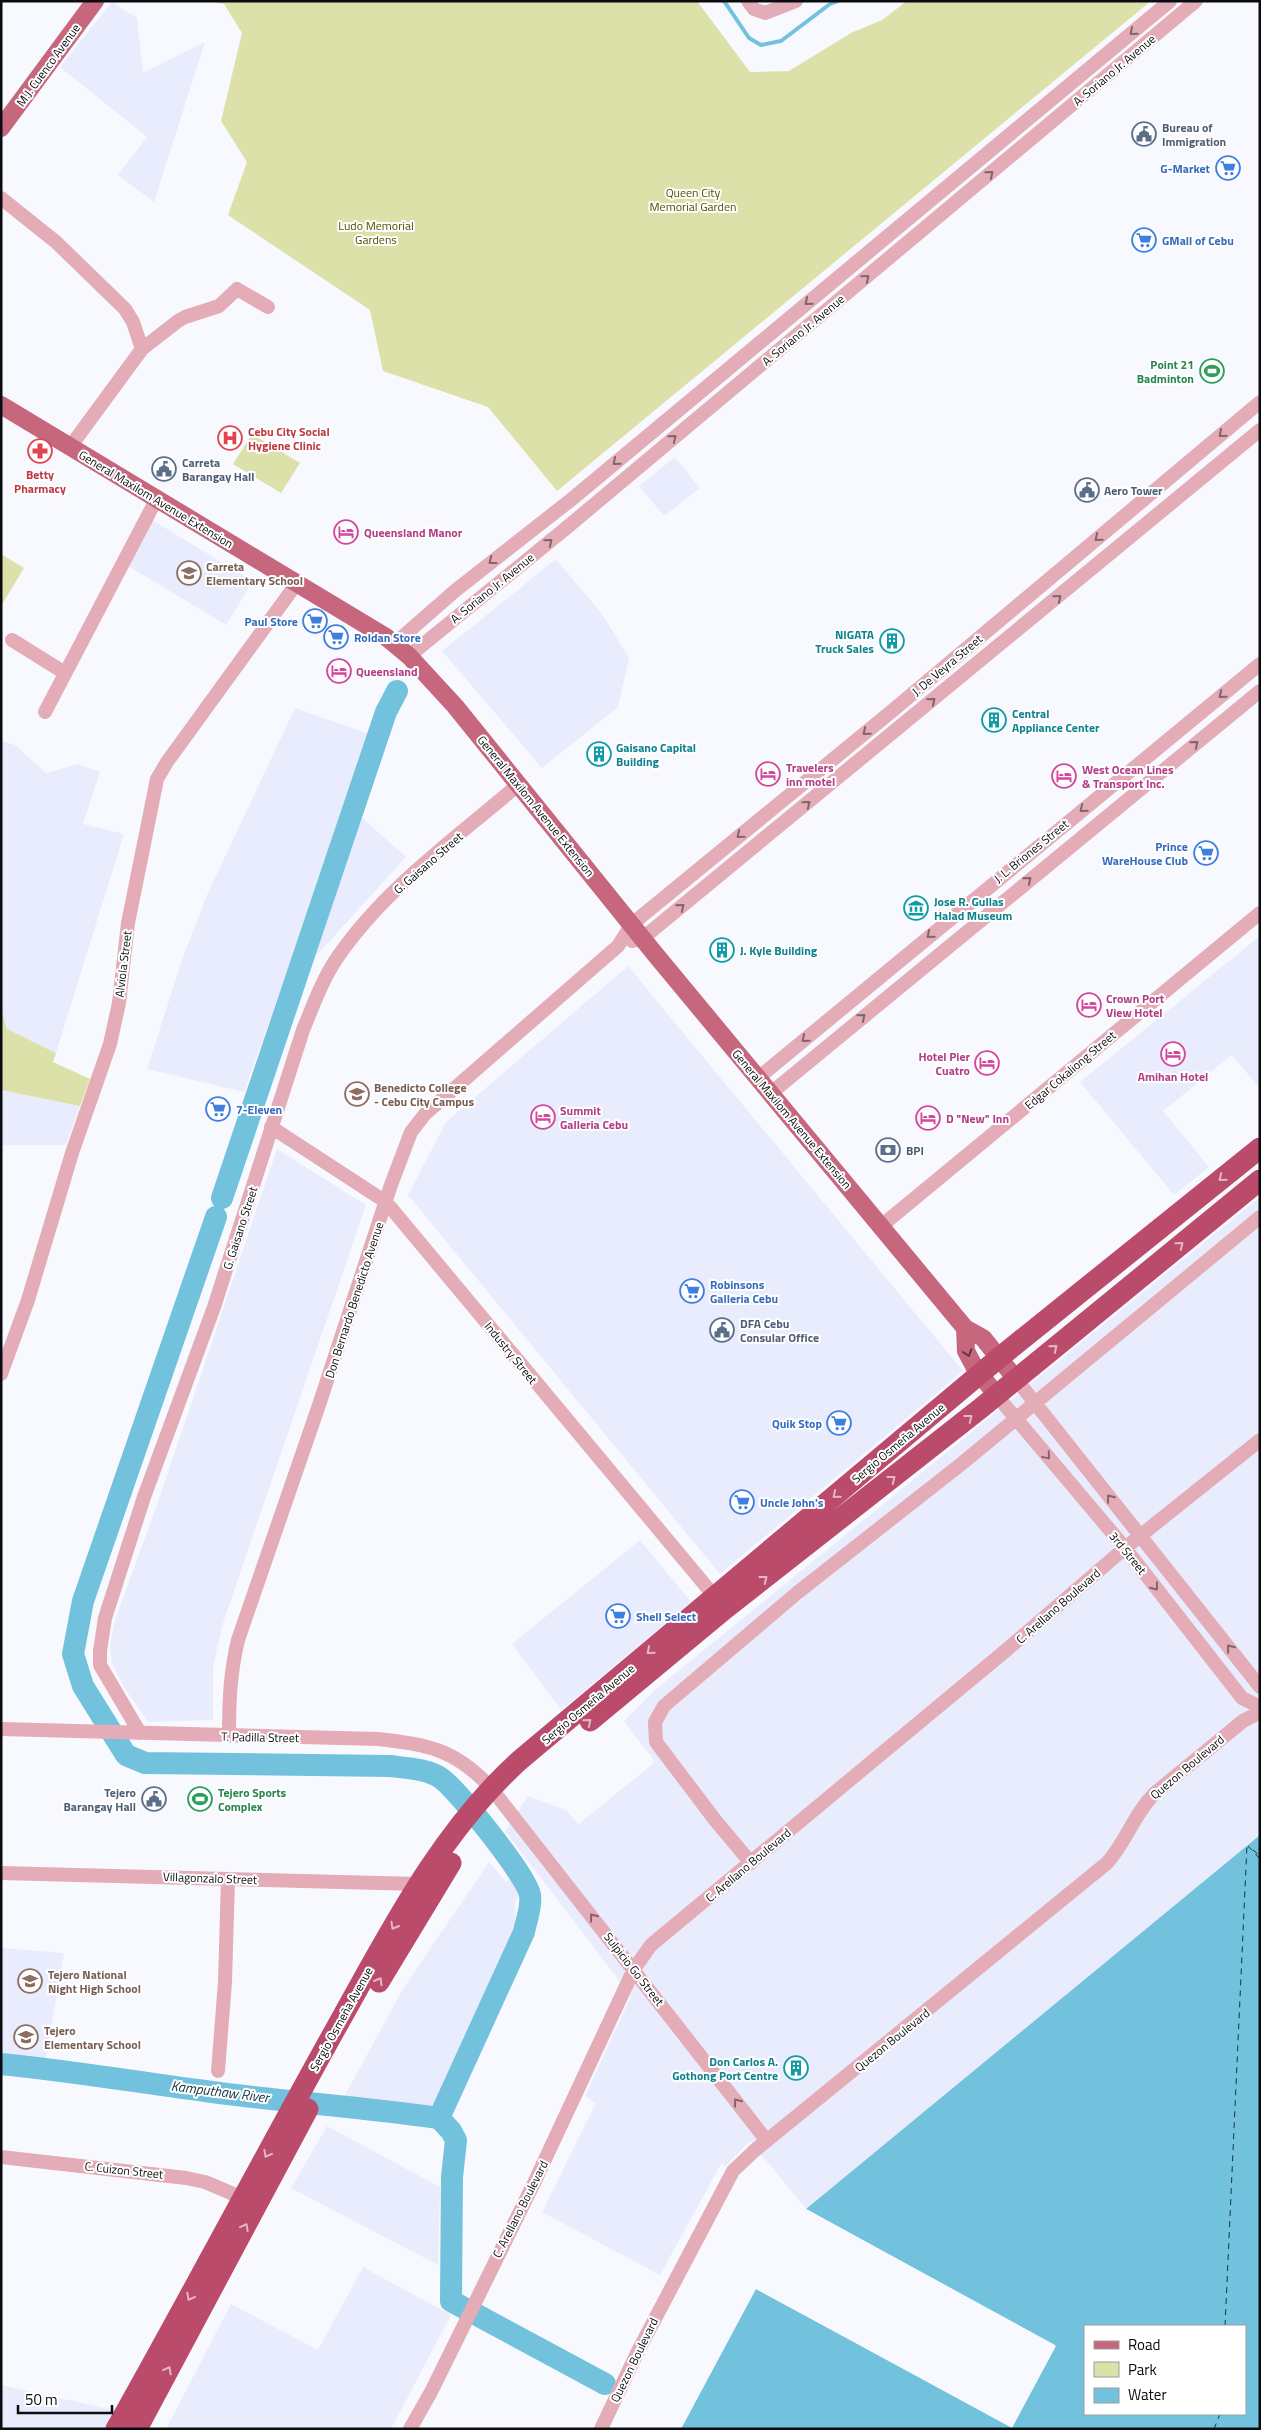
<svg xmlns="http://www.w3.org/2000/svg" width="1261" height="2430" font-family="'Titillium Web',sans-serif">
<rect width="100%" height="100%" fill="#f8f9ff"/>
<!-- built -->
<path fill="#e9ecfd" d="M112,2L137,18L143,73L205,42L154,202L118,175L147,137L60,67Z
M675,457L700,488L664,516L639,486Z
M152,520L253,581L226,625L125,564Z
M556,559L602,614L629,658L618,707L542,768L442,651Z
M295,708L372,735L244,1092L147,1069L182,960L207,895Z
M1,741L15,745L46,773L78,764L100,772L83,824L124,834L56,1053L7,1029L1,1009Z
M359,815L406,857L316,956L333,891Z
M1260,936V1089L1232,1055L1163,1111L1209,1167L1174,1195L1080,1082Z
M628,966L963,1371L720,1574L408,1195L446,1122Z
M1,1090L80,1106L66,1145H1Z
M277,1149L366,1205L223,1623L213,1666V1720L148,1722L125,1689L112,1663L110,1646L115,1620L159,1499Z
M1260,1197V1835L806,2209L750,2141L725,2167L721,2164L660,2275L542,2212L596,2103L585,2096L631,1996L505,1831L528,1796L566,1810L579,1824L655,1762L624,1721L656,1689Z
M640,1540L691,1602L561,1710L512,1644Z
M489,1862L506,1882L526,1867L535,1882L515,1901V1931L430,2114L344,2097L403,1989Z
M1,1948L64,1953L45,2064L1,2060Z
M327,2126L440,2187L438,2265L291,2188Z
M363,2267L451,2315L391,2429H166L231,2304L318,2350Z
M1,2385L118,2411L107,2429H1Z"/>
<!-- green -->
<path fill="#dbe1a8" d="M207,1H697L750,72L789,71L851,33L882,20L907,1H1151L557,491L488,407L383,371L370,310L228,215L247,162L221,121L242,33L224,4Z
M252,434L300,463L281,493L233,464Z
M1,554L24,568L1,606Z
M1,1009L7,1029L56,1053L53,1062L90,1079L80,1106L1,1090Z"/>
<!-- water -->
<path fill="#73c2dd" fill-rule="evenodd" d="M1260,1835V2429H681L756,2289L1012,2427L1055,2345L806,2209ZM1085,2326H1245V2414H1085Z"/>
<!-- pier -->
<path fill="#f8f9ff" d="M806,2209L1056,2346L1012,2428L756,2289L757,2287L1011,2424L1052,2347L805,2211Z"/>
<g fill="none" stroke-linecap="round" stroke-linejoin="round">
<!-- stream -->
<path stroke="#73c2dd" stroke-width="4" d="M724,1L749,38L761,45L781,41L830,4L838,1"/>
<!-- river -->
<path stroke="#73c2dd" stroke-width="22" d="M222,1198L386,712L397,691
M216,1217L83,1601L73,1654L83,1686L126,1755L145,1763L390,1766C406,1768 429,1769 442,1779C459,1792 527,1876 530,1895C532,1907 526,1921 524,1932L439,2118
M1,2064C72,2071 142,2083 212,2092C287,2102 363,2107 439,2118
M439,2118L451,2131L456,2140L452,2177L451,2301L605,2384"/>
<!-- ferry -->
<path stroke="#123743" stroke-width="1" stroke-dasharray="6 5" stroke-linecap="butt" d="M1248,1846L1260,1859
M1253,1850L1260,1856
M1225,2326L1247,1845
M1214,2429L1220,2414"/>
<!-- minor -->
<path stroke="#e3acb6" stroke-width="14" d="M748,1L754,9L765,13L796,1
M1,198L56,242L125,309L133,322L142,349
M70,447L142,349L178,321L185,317L219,306L237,289L268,307
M12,640L65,673
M397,646L401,638L456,590L572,499L1170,1
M409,656L565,529L1196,1
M45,712L156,500
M632,941L643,938L1260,430
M758,1078L1260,664
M771,1093L1260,691
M271,1127L386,1202L720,1603
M880,1227L1260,913
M1,1374L28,1300L72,1153L110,1044L119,1003L128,923L157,779L167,762L297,583
M1016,1379L1260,1687
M997,1396L1125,1548L1242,1698L1260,1707
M1,1729L378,1739C429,1745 455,1749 491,1788L767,2141
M140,1733L100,1665V1651L105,1618L144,1497L214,1307L303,1030C313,1006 322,980 337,958C384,889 455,839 518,785
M229,1736C229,1703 230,1673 238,1640L319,1405L391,1185L411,1132L425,1114L618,946L632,924L892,711L1260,402
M751,1863L715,1820L656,1742L655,1722L664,1706L797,1593L960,1465L1260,1217
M1,1873L419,1884
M218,2071L225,1982L228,1879
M1,2157L186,2178L205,2182L243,2198
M410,2429L431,2392L534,2183L634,1969L651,1945L1004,1652L1125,1548L1260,1440
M601,2429L638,2351L733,2171L754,2151L1107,1863C1126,1842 1134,1814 1155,1793L1243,1721L1260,1712"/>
<!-- major -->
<path stroke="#c7677e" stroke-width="18" d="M1,128L95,1
M1,405L386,637L409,656L455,706L655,954L965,1328L983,1338L1016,1379
M965,1328L966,1351L974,1366L997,1396"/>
<!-- highway -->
<path stroke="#bb4b6a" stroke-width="21" d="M590,1721L725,1609L981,1408L1260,1180
M379,1982L451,1863
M116,2429C191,2296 262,2161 336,2028C389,1934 439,1833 520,1760L1000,1357L1260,1148
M137,2429L308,2109"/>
</g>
<!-- one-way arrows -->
<defs><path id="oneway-chevron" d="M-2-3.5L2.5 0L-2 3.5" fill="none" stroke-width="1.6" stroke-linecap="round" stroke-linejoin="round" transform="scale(1.25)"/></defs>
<g stroke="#82646b">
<use href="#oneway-chevron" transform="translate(1133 32) rotate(140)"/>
<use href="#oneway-chevron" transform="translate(990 174) rotate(-40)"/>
<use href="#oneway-chevron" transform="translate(866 278) rotate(-40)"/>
<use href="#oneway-chevron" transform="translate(808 302) rotate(140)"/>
<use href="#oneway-chevron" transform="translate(1222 434) rotate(140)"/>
<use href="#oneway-chevron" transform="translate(673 438) rotate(-40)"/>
<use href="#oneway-chevron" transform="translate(616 462) rotate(140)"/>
<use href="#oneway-chevron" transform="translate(1098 538) rotate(140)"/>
<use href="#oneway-chevron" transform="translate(549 542) rotate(-39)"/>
<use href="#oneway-chevron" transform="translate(492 561) rotate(142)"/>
<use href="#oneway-chevron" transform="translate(1058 598) rotate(-40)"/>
<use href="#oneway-chevron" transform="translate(1222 695) rotate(141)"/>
<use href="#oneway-chevron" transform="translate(932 701) rotate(-40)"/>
<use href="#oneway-chevron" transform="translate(866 732) rotate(141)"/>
<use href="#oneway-chevron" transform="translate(1195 744) rotate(-39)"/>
<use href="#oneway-chevron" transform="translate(807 804) rotate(-39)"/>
<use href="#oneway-chevron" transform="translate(1083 809) rotate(141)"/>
<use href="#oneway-chevron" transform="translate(740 835) rotate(141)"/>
<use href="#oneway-chevron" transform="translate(1028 880) rotate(-39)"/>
<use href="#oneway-chevron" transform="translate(681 907) rotate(-39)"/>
<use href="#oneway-chevron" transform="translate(930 935) rotate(140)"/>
<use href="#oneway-chevron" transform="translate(862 1017) rotate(-40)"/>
<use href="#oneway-chevron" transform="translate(805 1039) rotate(140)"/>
<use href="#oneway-chevron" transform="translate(1047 1456) rotate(50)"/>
<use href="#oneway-chevron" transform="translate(1110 1498) rotate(-128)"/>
<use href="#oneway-chevron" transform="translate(1155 1587) rotate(52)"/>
<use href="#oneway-chevron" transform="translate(1230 1648) rotate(-129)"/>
<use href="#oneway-chevron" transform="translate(593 1917) rotate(-128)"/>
<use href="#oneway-chevron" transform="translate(737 2102) rotate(-128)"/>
</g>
<g stroke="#e4b7c3">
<use href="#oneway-chevron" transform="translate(1222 1178) rotate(141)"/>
<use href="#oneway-chevron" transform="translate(1180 1245) rotate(-39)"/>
<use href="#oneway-chevron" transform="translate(1054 1348) rotate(-39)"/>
<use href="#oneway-chevron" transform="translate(969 1418) rotate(-38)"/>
<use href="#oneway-chevron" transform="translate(892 1479) rotate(-38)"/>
<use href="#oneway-chevron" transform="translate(836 1495) rotate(140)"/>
<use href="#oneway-chevron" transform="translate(764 1579) rotate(-38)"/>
<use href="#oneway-chevron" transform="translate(650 1651) rotate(140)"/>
<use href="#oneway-chevron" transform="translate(588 1722) rotate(-39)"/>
<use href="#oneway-chevron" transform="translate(394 1926) rotate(120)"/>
<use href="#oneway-chevron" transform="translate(379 1981) rotate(-60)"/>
<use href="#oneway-chevron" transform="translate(267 2154) rotate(118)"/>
<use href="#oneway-chevron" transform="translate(245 2227) rotate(-62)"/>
<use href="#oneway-chevron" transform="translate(190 2297) rotate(118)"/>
<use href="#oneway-chevron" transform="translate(168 2370) rotate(-62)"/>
</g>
<use stroke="#603541" href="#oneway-chevron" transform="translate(968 1353) rotate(72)"/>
<!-- icons -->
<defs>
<g id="civic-ring" transform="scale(1.25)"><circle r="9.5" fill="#fff" stroke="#5c6f8a" stroke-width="1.5"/><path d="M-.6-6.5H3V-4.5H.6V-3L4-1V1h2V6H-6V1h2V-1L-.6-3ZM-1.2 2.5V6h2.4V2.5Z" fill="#5c6f8a"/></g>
<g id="supermarket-ring" transform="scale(1.25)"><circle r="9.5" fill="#fff" stroke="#3f7fe0" stroke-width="1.5"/><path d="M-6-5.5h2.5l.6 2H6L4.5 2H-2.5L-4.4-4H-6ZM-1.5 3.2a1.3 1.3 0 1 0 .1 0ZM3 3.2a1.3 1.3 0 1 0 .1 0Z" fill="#3f7fe0"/></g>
<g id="stadium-ring" transform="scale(1.25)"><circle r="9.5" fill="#fff" stroke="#2e9e5b" stroke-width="1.5"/><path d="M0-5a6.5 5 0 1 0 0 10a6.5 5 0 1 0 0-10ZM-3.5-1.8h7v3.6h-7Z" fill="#2e9e5b"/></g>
<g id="hospital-ring" transform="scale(1.25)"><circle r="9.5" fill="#fff" stroke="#e0444e" stroke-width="1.5"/><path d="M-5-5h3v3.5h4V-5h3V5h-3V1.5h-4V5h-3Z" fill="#e0444e"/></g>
<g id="pharmacy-ring" transform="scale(1.25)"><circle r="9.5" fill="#fff" stroke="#e0444e" stroke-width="1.5"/><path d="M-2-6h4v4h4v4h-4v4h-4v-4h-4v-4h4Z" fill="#e0444e"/></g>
<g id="hotel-ring" transform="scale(1.25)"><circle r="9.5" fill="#fff" stroke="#d1479c" stroke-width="1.5"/><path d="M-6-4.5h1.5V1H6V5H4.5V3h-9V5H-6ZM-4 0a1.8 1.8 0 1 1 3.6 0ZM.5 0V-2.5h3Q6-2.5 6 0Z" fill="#d1479c"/></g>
<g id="school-ring" transform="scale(1.25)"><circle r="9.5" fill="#fff" stroke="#8d6e63" stroke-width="1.5"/><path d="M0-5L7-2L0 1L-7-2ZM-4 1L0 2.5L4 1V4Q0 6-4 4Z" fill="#8d6e63"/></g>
<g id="building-ring" transform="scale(1.25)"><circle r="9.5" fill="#fff" stroke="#0f9aa8" stroke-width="1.5"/><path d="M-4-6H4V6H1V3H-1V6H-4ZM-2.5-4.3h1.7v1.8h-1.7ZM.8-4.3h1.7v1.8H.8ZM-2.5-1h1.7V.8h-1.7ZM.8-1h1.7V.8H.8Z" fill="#0f9aa8"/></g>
<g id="museum-ring" transform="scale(1.25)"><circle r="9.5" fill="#fff" stroke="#0f9aa8" stroke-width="1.5"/><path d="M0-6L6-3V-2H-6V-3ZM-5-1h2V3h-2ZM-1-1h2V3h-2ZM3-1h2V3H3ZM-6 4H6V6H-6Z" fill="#0f9aa8"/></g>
<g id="university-ring" transform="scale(1.25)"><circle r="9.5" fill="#fff" stroke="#8d6e63" stroke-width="1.5"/><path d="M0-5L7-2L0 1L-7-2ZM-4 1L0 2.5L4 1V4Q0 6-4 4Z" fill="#8d6e63"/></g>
<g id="bank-ring" transform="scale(1.25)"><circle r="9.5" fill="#fff" stroke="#5c6f8a" stroke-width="1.5"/><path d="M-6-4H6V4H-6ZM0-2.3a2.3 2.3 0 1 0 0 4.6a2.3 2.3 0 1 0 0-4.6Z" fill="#5c6f8a"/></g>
</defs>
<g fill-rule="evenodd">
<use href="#civic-ring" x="1144" y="134"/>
<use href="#supermarket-ring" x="1228" y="168"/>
<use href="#supermarket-ring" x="1144" y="240"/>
<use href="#stadium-ring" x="1212" y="371"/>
<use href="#hospital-ring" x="230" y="438"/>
<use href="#pharmacy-ring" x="40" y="451"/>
<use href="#civic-ring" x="164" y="469"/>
<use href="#civic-ring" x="1087" y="490"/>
<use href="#hotel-ring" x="346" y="532"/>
<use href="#school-ring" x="189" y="573"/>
<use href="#supermarket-ring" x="315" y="621"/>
<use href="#supermarket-ring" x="336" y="637"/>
<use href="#building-ring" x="892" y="641"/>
<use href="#hotel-ring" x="339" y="671"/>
<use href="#building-ring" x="994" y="720"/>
<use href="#building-ring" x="599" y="754"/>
<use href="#hotel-ring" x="768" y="774"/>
<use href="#hotel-ring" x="1064" y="776"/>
<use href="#supermarket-ring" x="1206" y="853"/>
<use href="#museum-ring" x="916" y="908"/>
<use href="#building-ring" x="722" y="950"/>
<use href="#hotel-ring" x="1089" y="1005"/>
<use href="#hotel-ring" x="1173" y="1054"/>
<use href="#hotel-ring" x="987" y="1063"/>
<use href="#university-ring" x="357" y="1094"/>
<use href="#supermarket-ring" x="218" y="1109"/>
<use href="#hotel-ring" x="543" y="1117"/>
<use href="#hotel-ring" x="928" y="1118"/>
<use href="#bank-ring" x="888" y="1150"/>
<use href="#supermarket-ring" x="692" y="1291"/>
<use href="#civic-ring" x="722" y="1330"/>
<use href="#supermarket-ring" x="839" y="1423"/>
<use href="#supermarket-ring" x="742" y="1502"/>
<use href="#supermarket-ring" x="618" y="1616"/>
<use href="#civic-ring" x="154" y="1799"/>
<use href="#stadium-ring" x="200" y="1799"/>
<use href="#school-ring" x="30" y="1981"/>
<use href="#school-ring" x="26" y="2037"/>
<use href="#building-ring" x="796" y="2068"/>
</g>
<g text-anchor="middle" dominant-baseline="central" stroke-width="4" stroke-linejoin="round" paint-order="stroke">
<!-- street labels -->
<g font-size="12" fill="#0b0c0f" stroke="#fff">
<text transform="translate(48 65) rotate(-54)">M.J. Cuenco Avenue</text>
<text transform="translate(1114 70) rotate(-40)">A. Soriano Jr. Avenue</text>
<text transform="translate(803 330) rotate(-40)">A. Soriano Jr. Avenue</text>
<text transform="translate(156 499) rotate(31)">General Maxilom Avenue Extension</text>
<text transform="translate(492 588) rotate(-39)">A. Soriano Jr. Avenue</text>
<text transform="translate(947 665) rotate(-40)">J. De Veyra Street</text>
<text transform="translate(536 806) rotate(51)">General Maxilom Avenue Extension</text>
<text transform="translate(1031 851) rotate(-39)">J. L. Briones Street</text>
<text transform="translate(428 863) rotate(-41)">G. Gaisano Street</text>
<text transform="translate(123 964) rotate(-83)">Alviola Street</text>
<text transform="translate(1070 1070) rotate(-40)">Edgar Cokaliong Street</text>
<text transform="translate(792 1119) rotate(50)">General Maxilom Avenue Extension</text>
<text transform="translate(240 1228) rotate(-72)">G. Gaisano Street</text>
<text transform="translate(354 1300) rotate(-72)">Don Bernardo Benedicto Avenue</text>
<text transform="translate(511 1353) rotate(51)">Industry Street</text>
<text transform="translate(898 1443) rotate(-40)">Sergio Osmeña Avenue</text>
<text transform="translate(1128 1553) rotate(51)">3rd Street</text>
<text transform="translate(1058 1606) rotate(-41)">C. Arellano Boulevard</text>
<text transform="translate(588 1704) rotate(-40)">Sergio Osmeña Avenue</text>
<text transform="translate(260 1737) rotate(1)">T. Padilla Street</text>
<text transform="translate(1187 1767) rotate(-40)">Quezon Boulevard</text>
<text transform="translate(748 1865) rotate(-40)">C. Arellano Boulevard</text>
<text transform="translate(210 1878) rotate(2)">Villagonzalo Street</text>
<text transform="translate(634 1969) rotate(52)">Sulpicio Go Street</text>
<text transform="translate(341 2019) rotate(-61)">Sergio Osmeña Avenue</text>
<text transform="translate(892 2040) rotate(-39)">Quezon Boulevard</text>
<text transform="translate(124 2170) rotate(6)">C. Cuizon Street</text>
<text transform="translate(520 2209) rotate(-63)">C. Arellano Boulevard</text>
<text transform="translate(634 2360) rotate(-64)">Quezon Boulevard</text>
</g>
<!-- service labels -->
<g font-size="12" font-weight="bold" fill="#4e5e75" stroke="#fff" text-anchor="start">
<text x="1162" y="127">Bureau of<tspan x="1162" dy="14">Immigration</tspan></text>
<text x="182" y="462">Carreta<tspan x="182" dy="14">Barangay Hall</tspan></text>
<text x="1104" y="490">Aero Tower</text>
<text x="906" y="1150">BPI</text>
<text x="740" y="1323">DFA Cebu<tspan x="740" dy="14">Consular Office</tspan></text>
<text x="136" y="1792" text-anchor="end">Tejero<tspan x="136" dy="14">Barangay Hall</tspan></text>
</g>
<!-- shop labels -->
<g font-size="12" font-weight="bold" fill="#366cbe" stroke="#fff" text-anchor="start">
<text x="1210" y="168" text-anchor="end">G-Market</text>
<text x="1162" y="240">GMall of Cebu</text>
<text x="298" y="621" text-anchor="end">Paul Store</text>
<text x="354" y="637">Roldan Store</text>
<text x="1188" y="846" text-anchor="end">Prince<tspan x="1188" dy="14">WareHouse Club</tspan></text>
<text x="236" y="1109">7-Eleven</text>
<text x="710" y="1284">Robinsons<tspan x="710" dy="14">Galleria Cebu</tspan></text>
<text x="822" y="1423" text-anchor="end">Quik Stop</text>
<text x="760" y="1502">Uncle John's</text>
<text x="636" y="1616">Shell Select</text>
</g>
<!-- park labels -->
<g font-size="12" fill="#4d5100" stroke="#fff">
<text x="693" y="192">Queen City<tspan x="693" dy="14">Memorial Garden</tspan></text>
<text x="376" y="225">Ludo Memorial<tspan x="376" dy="14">Gardens</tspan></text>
</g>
<!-- leisure labels -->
<g font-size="12" font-weight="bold" fill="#27864d" stroke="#fff" text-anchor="end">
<text x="1194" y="364">Point 21<tspan x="1194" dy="14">Badminton</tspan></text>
<text x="218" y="1792" text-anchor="start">Tejero Sports<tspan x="218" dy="14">Complex</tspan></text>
</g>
<!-- health labels -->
<g font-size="12" font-weight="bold" fill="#be3a42" stroke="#fff" text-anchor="start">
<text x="248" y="431">Cebu City Social<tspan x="248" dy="14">Hygiene Clinic</tspan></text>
<text x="40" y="474" text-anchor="middle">Betty<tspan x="40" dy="14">Pharmacy</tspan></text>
</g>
<!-- hotel labels -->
<g font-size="12" font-weight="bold" fill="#b23c85" stroke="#fff" text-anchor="start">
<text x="364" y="532">Queensland Manor</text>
<text x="356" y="671">Queensland</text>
<text x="786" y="767">Travelers<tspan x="786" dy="14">inn motel</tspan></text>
<text x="1082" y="769">West Ocean Lines<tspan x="1082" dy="14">&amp; Transport Inc.</tspan></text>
<text x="1106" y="998">Crown Port<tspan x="1106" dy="14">View Hotel</tspan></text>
<text x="970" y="1056" text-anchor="end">Hotel Pier<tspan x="970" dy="14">Cuatro</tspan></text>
<text x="1173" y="1076" text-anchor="middle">Amihan Hotel</text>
<text x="560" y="1110">Summit<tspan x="560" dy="14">Galleria Cebu</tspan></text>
<text x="946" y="1118">D "New" Inn</text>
</g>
<!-- education labels -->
<g font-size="12" font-weight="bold" fill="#785e54" stroke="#fff" text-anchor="start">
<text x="206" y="566">Carreta<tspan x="206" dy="14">Elementary School</tspan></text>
<text x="374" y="1087">Benedicto College<tspan x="374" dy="14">- Cebu City Campus</tspan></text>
<text x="48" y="1974">Tejero National<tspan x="48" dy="14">Night High School</tspan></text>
<text x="44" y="2030">Tejero<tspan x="44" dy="14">Elementary School</tspan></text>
</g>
<!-- culture labels -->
<g font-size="12" font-weight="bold" fill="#0d838f" stroke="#fff" text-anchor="start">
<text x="874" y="634" text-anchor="end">NIGATA<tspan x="874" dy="14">Truck Sales</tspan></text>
<text x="1012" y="713">Central<tspan x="1012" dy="14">Appliance Center</tspan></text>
<text x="616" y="747">Gaisano Capital<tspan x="616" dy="14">Building</tspan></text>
<text x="934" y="901">Jose R. Gullas<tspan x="934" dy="14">Halad Museum</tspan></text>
<text x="740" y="950">J. Kyle Building</text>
<text x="778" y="2061" text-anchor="end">Don Carlos A.<tspan x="778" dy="14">Gothong Port Centre</tspan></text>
</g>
<!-- water labels -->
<g font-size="14" font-style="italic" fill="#123743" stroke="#fff">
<text transform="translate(220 2091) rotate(7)">Kamputhaw River</text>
</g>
</g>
<!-- border -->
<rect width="1261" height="2430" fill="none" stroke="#0b0c0f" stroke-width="5"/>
<!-- legend -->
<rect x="1084" y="2325" width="162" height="90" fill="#ffffff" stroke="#9d9e9f"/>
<rect x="1094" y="2341" width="25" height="8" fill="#c7677e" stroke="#9d9e9f"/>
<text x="1128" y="2350" font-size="15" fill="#0b0c0f">Road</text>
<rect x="1094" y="2362" width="25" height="15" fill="#dbe1a8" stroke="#9d9e9f"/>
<text x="1128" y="2375" font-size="15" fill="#0b0c0f">Park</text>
<rect x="1094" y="2388" width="25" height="15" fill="#73c2dd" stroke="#9d9e9f"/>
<text x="1128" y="2400" font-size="15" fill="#0b0c0f">Water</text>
<!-- scale -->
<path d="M18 2405v8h94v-8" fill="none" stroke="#0b0c0f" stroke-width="2.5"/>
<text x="25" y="2405" font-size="15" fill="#0b0c0f" stroke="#ffffff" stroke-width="4" paint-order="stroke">50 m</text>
</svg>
